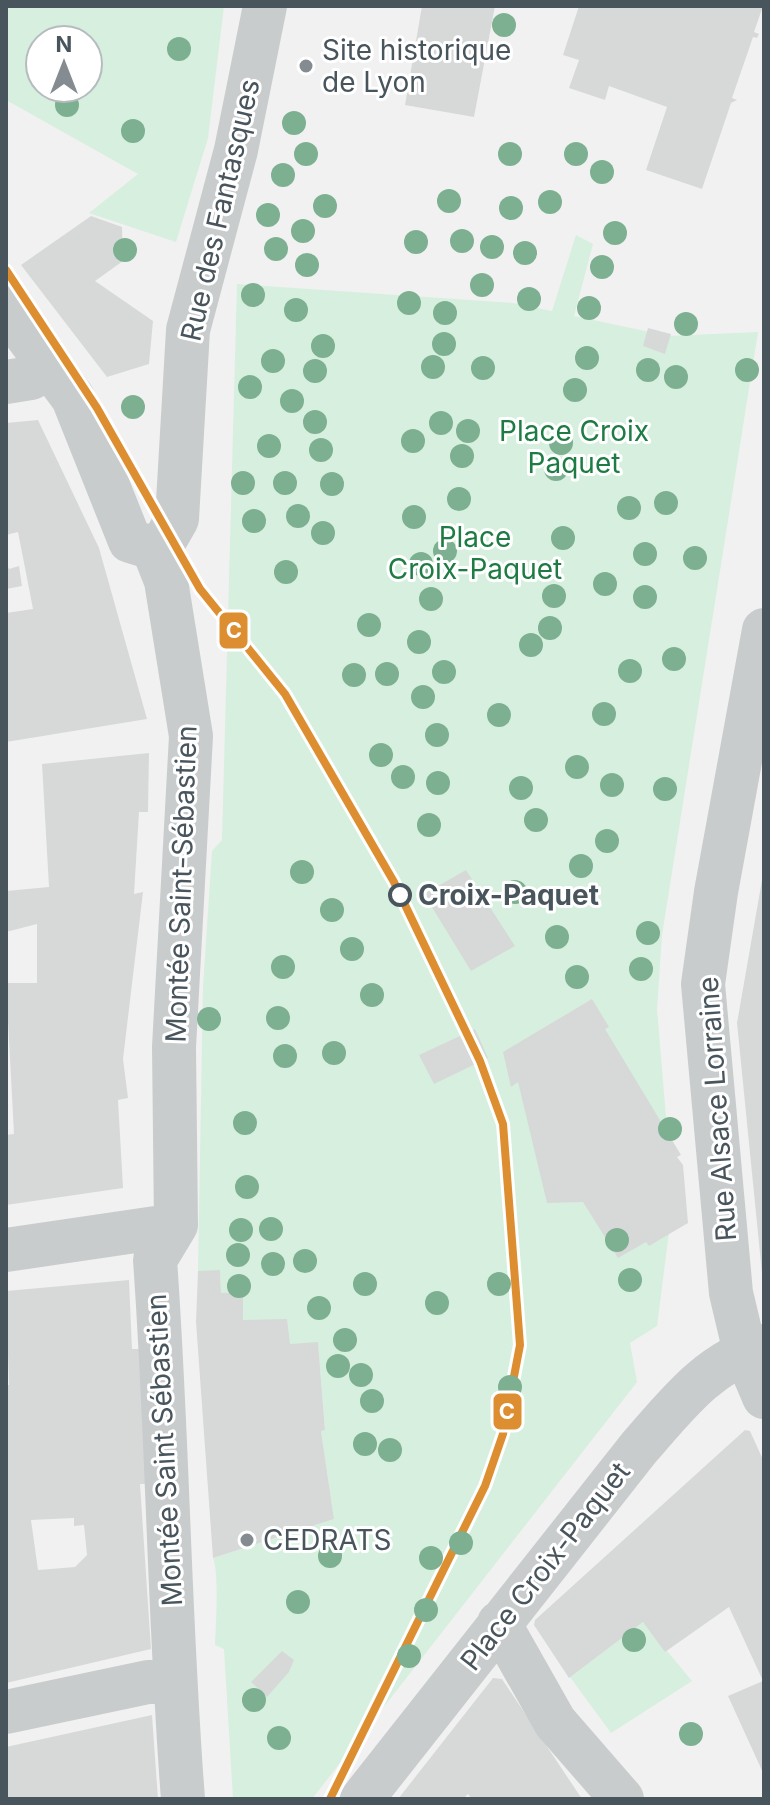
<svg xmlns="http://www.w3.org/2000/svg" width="770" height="1805" font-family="Inter,sans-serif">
<rect width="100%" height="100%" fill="#f1f1f1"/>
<!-- green -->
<path fill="#d7efde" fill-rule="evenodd" d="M10,6H224L208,138L176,242L89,213L138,174L6,100V12ZM40,40H88V88H40Z
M576,235L593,244L574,316L669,336L758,332L662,935L657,1009L673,1201L657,1326L630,1343L637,1382L312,1799H233L224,1649L215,1645C216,1625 219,1572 213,1558L334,1519L321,1431L325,1429L318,1343L290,1344L243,1320V1292L221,1293L220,1271H198L203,987L212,851L222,840L237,284L513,303L552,311Z
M643,1622L692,1681L611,1733L570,1677Z"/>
<!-- building -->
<path fill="#d7d9d9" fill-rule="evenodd" d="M422,6H495L474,117L405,105Z
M579,6H763L754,32L759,34L757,38L753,37L732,98L737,100L731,103L702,189L646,170L667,107L609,86L605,100L569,88L579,60L563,55Z
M91,216L122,227L123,261L95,281L153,321L149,364L107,377L21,265Z
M648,328L671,334L665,354L643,346Z
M38,420L99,548L147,719L6,742V613L33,609L18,532L6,535V423Z
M6,563L9,569L19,566L22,586L6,589Z
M149,753L148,812H139L134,894L143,892L123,1059L128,1098L118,1100L123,1188L6,1205V1135L14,1134L6,983H37V924L6,932V891L49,887L42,764Z
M466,870L515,946L471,971L424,894Z
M762,880L764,1273H762L737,1023Z
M592,999L609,1027L605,1029L681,1155L677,1157L683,1165L688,1223L649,1246L646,1242L618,1258L583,1202L547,1203L518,1082L511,1087L503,1052Z
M475,1029L488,1058L434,1084L419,1055Z
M220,1270L221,1293L243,1292V1320L287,1319L290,1344L318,1342L325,1430L321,1431L334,1519L213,1558L196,1322L198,1271Z
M129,1280L132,1349H143L151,1484H140L151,1649L6,1683V1385H9L6,1291ZM74,1518V1526L84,1525L87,1555L75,1567L38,1570L31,1520Z
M745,1430L750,1431L764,1462V1775L728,1696L763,1681L729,1607L665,1652L643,1622L569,1678L534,1625L535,1620Z
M282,1651L294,1660L289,1672L267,1697L251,1682Z
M493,1678L502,1679L582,1799H472L468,1794L463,1799H398Z
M152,1715L158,1799H6V1747Z"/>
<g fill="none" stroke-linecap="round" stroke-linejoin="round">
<!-- street -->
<path stroke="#c9cccd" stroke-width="44" d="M6,308L73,398L130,541L153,548L166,581L191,736L174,1047L176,1225
M6,382L31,378L51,367
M153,548L165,540L177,519L188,330L236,150L265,6
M764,630L716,892L703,984L731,1293L745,1352L764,1397
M176,1225L155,1260C168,1440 169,1620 183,1799
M6,1250L176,1225
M499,1623L555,1722L622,1799
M6,1712L148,1682L174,1681
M362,1799L638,1449C675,1407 708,1362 764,1346"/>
<!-- metro-1 casing -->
<g stroke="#fff" stroke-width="14">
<path id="metro-1" d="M6,270L97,408L200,589L285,694L394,882L480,1061L503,1124L520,1345L503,1434L485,1486L330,1799"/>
</g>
<!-- metro-1 -->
<use href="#metro-1" stroke="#dd8e31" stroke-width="8"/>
</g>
<!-- trees -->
<g fill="#7cb091">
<circle cx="504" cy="25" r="12"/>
<circle cx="179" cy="49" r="12"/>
<circle cx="67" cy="105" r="12"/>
<circle cx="294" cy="123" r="12"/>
<circle cx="133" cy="131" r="12"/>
<circle cx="306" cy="154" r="12"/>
<circle cx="510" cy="154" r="12"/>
<circle cx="576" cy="154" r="12"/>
<circle cx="602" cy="172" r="12"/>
<circle cx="283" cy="175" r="12"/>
<circle cx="449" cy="201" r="12"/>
<circle cx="550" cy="202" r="12"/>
<circle cx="325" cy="206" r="12"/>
<circle cx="511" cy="208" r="12"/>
<circle cx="268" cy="215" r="12"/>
<circle cx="303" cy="231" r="12"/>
<circle cx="615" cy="233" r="12"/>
<circle cx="462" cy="241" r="12"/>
<circle cx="416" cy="242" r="12"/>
<circle cx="492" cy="247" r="12"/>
<circle cx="276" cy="249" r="12"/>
<circle cx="125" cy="250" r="12"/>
<circle cx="525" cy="253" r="12"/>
<circle cx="307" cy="265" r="12"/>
<circle cx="602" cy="267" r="12"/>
<circle cx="482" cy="285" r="12"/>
<circle cx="253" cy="295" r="12"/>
<circle cx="529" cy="299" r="12"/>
<circle cx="409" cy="303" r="12"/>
<circle cx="589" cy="308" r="12"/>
<circle cx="296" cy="310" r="12"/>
<circle cx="445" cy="313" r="12"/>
<circle cx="686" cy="324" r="12"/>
<circle cx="444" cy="344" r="12"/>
<circle cx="323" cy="346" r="12"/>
<circle cx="587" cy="358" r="12"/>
<circle cx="273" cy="361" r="12"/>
<circle cx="433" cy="367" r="12"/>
<circle cx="483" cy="368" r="12"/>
<circle cx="648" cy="370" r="12"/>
<circle cx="747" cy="370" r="12"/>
<circle cx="315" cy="371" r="12"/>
<circle cx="676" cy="377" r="12"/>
<circle cx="250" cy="387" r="12"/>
<circle cx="575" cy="390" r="12"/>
<circle cx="292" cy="401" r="12"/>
<circle cx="133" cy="407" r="12"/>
<circle cx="315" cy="422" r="12"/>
<circle cx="441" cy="423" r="12"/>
<circle cx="468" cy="431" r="12"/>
<circle cx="413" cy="441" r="12"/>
<circle cx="561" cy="443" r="12"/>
<circle cx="269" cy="446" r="12"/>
<circle cx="321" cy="450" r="12"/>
<circle cx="462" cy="456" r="12"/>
<circle cx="556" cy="469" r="12"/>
<circle cx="243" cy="483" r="12"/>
<circle cx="285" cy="483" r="12"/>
<circle cx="332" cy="484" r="12"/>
<circle cx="459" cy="499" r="12"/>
<circle cx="666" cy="503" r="12"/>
<circle cx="629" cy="508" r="12"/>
<circle cx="298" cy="516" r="12"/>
<circle cx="414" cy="517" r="12"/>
<circle cx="254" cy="521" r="12"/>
<circle cx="323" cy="533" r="12"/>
<circle cx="563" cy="538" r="12"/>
<circle cx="445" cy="551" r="12"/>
<circle cx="645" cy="554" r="12"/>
<circle cx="695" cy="558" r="12"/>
<circle cx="421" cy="564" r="12"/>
<circle cx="286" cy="572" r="12"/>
<circle cx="605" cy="584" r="12"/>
<circle cx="554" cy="596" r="12"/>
<circle cx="645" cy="597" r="12"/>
<circle cx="431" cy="599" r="12"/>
<circle cx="369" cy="625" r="12"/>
<circle cx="550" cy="628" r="12"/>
<circle cx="419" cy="642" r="12"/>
<circle cx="531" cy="645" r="12"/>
<circle cx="674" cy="659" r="12"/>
<circle cx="630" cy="671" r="12"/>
<circle cx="444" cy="672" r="12"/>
<circle cx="387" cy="674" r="12"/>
<circle cx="354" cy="675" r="12"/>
<circle cx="423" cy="697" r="12"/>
<circle cx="604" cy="714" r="12"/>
<circle cx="499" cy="715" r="12"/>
<circle cx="437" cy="735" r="12"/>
<circle cx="381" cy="755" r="12"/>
<circle cx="577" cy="767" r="12"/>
<circle cx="403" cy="777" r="12"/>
<circle cx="438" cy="783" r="12"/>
<circle cx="612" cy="785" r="12"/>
<circle cx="521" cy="788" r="12"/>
<circle cx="665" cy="789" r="12"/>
<circle cx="536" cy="820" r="12"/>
<circle cx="429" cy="825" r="12"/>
<circle cx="607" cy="841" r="12"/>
<circle cx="581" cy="866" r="12"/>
<circle cx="302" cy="872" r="12"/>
<circle cx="515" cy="892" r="12"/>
<circle cx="332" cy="910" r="12"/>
<circle cx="648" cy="933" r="12"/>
<circle cx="557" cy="937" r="12"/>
<circle cx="352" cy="949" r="12"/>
<circle cx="283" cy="967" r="12"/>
<circle cx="641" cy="969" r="12"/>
<circle cx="577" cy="977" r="12"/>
<circle cx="372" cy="995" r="12"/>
<circle cx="278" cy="1018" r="12"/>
<circle cx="209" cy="1019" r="12"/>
<circle cx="334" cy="1053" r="12"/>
<circle cx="285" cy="1056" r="12"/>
<circle cx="245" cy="1123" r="12"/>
<circle cx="670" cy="1129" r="12"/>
<circle cx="247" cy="1187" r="12"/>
<circle cx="271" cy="1229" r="12"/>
<circle cx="241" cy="1230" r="12"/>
<circle cx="617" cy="1240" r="12"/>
<circle cx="238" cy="1255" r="12"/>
<circle cx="305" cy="1261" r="12"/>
<circle cx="273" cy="1264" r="12"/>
<circle cx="630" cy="1280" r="12"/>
<circle cx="365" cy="1284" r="12"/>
<circle cx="499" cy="1284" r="12"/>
<circle cx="239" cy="1286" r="12"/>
<circle cx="437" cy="1303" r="12"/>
<circle cx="319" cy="1308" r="12"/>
<circle cx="345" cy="1340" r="12"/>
<circle cx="338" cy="1366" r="12"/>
<circle cx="361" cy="1375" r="12"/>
<circle cx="510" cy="1387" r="12"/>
<circle cx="372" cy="1401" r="12"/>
<circle cx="365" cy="1444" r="12"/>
<circle cx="390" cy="1450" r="12"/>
<circle cx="461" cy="1543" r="12"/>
<circle cx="330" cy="1556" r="12"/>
<circle cx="431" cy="1558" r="12"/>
<circle cx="298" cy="1602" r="12"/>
<circle cx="426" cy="1610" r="12"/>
<circle cx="634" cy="1640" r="12"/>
<circle cx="409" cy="1656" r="12"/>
<circle cx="254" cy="1700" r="12"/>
<circle cx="691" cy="1734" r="12"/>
<circle cx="279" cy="1738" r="12"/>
</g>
<!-- markers -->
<g fill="#848c91" stroke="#fff" stroke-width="3">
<circle cx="306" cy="66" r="8"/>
<circle cx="247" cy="1540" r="8"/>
</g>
<circle fill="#fff" stroke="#49555d" stroke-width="4" cx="400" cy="895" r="10"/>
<g text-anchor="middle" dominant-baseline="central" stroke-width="6" stroke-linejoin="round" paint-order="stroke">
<!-- poi labels -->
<g font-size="28" fill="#49555d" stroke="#fff" text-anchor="start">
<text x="322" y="50">Site historique<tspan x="322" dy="32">de Lyon</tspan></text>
<text x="263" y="1540">CEDRATS</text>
</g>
<!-- street labels -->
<g font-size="28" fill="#49555d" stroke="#fff">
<text transform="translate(220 210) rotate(-77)">Rue des Fantasques</text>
<text transform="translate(181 884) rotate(-88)">Montée Saint-Sébastien</text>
<text transform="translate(717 1109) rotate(-94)">Rue Alsace Lorraine</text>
<text transform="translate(164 1450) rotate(-93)">Montée Saint Sébastien</text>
<text transform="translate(545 1566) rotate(-52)">Place Croix-Paquet</text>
</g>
<!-- park labels -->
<g font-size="28" fill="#1d7b43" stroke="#fff">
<text x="574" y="431">Place Croix<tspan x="574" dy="32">Paquet</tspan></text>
<text x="475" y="537">Place<tspan x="475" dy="32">Croix-Paquet</tspan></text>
</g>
<!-- stop labels -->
<g font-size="28" font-weight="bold" fill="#49555d" stroke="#fff" text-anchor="start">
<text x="418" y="895">Croix-Paquet</text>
</g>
</g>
<g stroke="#fff" stroke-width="3">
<rect x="218" y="611" width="31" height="39" rx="8" fill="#dd8e31"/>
<rect x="492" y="1392" width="31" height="39" rx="8" fill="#dd8e31"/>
</g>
<g font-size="22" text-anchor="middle" font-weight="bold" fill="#fff">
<text x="234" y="638">C</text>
<text x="507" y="1419">C</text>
</g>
<!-- border -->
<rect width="770" height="1805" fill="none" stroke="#49555d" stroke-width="16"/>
<!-- north arrow -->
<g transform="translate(64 64)"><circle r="38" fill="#ffffff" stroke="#b6bbbe" stroke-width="2"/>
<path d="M0-6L14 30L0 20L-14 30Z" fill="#848c91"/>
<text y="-12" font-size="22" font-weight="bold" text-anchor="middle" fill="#49555d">N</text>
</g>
</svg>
